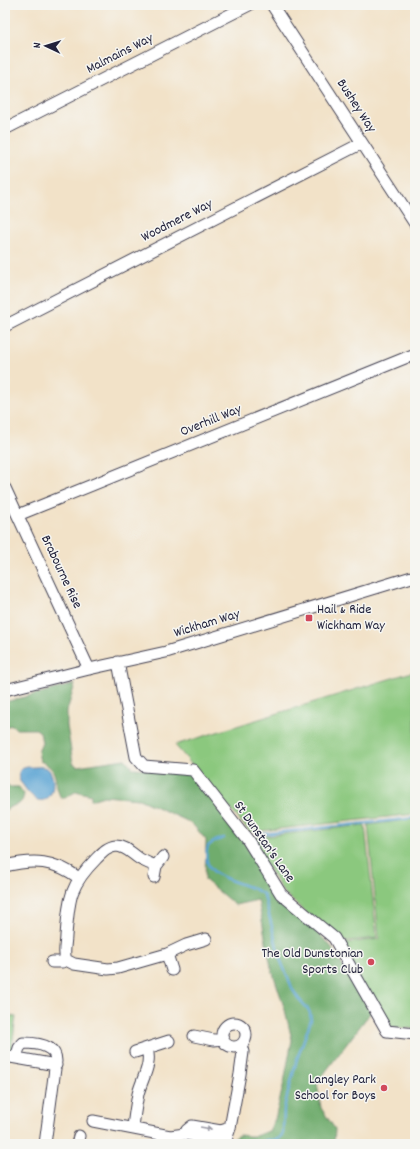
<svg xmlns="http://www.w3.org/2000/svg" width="420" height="1149" font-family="Dekko,sans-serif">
<rect width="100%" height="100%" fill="#f6f6f2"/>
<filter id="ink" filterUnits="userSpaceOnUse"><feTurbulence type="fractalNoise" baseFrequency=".025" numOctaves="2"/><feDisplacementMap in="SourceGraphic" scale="8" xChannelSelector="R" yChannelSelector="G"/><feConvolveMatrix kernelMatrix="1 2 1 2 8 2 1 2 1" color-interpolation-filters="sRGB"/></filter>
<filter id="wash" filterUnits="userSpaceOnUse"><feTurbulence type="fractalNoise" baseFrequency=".012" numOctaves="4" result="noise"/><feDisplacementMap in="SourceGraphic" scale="16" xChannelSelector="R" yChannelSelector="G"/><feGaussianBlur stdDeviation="0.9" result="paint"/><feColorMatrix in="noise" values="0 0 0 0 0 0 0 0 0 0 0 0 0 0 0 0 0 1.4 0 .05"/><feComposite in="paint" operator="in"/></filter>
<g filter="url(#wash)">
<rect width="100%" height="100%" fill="#f2e2c8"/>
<!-- green -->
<path fill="#8bc87e" stroke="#56755c" d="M415,671V814L250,832L175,745Z
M415,819V1029L384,1026L338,944L379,939L368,825Z
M365,825L377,938L338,942L283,892L249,838Z
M5,1015L16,1017L11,1054L5,1053Z"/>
<!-- forest -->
<path fill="#70ac6d" stroke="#496754" d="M75,684L67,711V726L73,763L77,766L125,759L133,768L192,772L244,842L278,895L329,944L371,1012L317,1083L321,1108L335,1129L334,1144H228C240,1130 240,1137 253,1136C258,1136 264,1132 269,1131L275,1119L284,1082L292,1040L285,1010L271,967L258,900L235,905L205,880L206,840L194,826L187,821L139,799L104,796L91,800V795C86,793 82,794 77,791L65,798H61C52,782 61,770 40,761L38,752L42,743L40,732L36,729H16L12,725L5,727V702Z
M5,782L10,787H19L24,794C22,809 13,802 5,811Z"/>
<!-- water -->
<path fill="#5ea6d4" stroke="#406488" d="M27,767C33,768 43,765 48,769C57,777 54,804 38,800C33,798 26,790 23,785C18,780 17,774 21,769Z"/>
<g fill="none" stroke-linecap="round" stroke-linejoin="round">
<!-- stream -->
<path stroke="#5ea6d4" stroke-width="2.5" d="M263,834L415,818
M224,838L215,841L208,846C196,882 248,880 264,895L280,959L293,990L298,998L308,1009L310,1013L311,1020L297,1059L284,1108L283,1133L280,1138L275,1140H267L257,1144"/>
</g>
</g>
<g filter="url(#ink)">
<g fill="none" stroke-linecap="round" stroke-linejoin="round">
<!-- minor casing -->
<g stroke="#413f50" stroke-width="13">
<path id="minor" d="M272,5L415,224
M5,129L249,5
M5,326L362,143
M5,488L89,669
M18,515L415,354
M118,662L136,757L144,766L193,770L247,839L281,894L334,938L387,1031L415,1034
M5,690L89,669L166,652L415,576
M163,857L156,866C151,864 145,862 140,859C132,854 126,846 116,846C107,847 102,853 96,859C69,886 69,899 66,936C66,943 63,953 66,960L74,964L108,969L118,968L167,954L186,945L206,939
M5,866C34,859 54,860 79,878
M154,877L156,866
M167,954L172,970
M52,962H62L66,960
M222 1035a12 12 0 1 1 24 0a12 12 0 1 1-24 0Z
M194,1036L214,1040L223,1039
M135,1052L169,1041
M5,1056L56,1065
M16,1058L19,1048L23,1043C36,1043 56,1045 56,1061L45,1144
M93,1121L170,1136L185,1134L219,1140L225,1139L227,1137L230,1128L240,1074L243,1052L241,1045
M133,1128C134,1117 136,1105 138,1094C142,1078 152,1066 147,1048
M185,1134L187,1130L192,1126L221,1131L230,1128
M77,1144L79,1136"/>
</g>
<!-- minor -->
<use href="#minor" stroke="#fff" stroke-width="11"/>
</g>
<!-- one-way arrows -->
<defs><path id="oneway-solid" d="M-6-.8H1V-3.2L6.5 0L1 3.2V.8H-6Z"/></defs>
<use fill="#9c9ca7" href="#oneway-solid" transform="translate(206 1128) rotate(10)"/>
</g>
<!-- markers -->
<g fill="#d1495b" stroke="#f6f6f2" stroke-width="1.5">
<rect x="305" y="614" width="8" height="8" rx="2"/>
<circle cx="371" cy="962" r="4"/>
<circle cx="384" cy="1088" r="4"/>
</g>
<g text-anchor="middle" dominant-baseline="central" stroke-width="3" stroke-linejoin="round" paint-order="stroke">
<!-- street labels -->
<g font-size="14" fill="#22223b" stroke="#f6f6f2">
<text transform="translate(120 54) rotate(-27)">Malmains Way</text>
<text transform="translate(356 106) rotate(57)">Bushey Way</text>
<text transform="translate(177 221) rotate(-27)">Woodmere Way</text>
<text transform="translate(211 421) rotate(-22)">Overhill Way</text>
<text transform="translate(61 572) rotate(65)">Brabourne Rise</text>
<text transform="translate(207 624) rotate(-17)">Wickham Way</text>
<text transform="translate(264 842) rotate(55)">St Dunstan's Lane</text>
</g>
<!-- poi labels -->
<g font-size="14" fill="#22223b" stroke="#f6f6f2" text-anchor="end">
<text x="317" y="610" text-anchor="start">Hail &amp; Ride<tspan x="317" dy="16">Wickham Way</tspan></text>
<text x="363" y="954">The Old Dunstonian<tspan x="363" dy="16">Sports Club</tspan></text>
<text x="376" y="1080">Langley Park<tspan x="376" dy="16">School for Boys</tspan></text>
</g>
</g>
<!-- margin -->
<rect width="420" height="1149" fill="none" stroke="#f6f6f2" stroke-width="20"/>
<!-- north arrow -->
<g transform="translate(46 46) rotate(274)" stroke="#f6f6f2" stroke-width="3" paint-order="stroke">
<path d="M0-3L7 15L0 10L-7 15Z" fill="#22223b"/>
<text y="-6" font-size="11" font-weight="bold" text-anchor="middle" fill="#22223b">N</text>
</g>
</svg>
